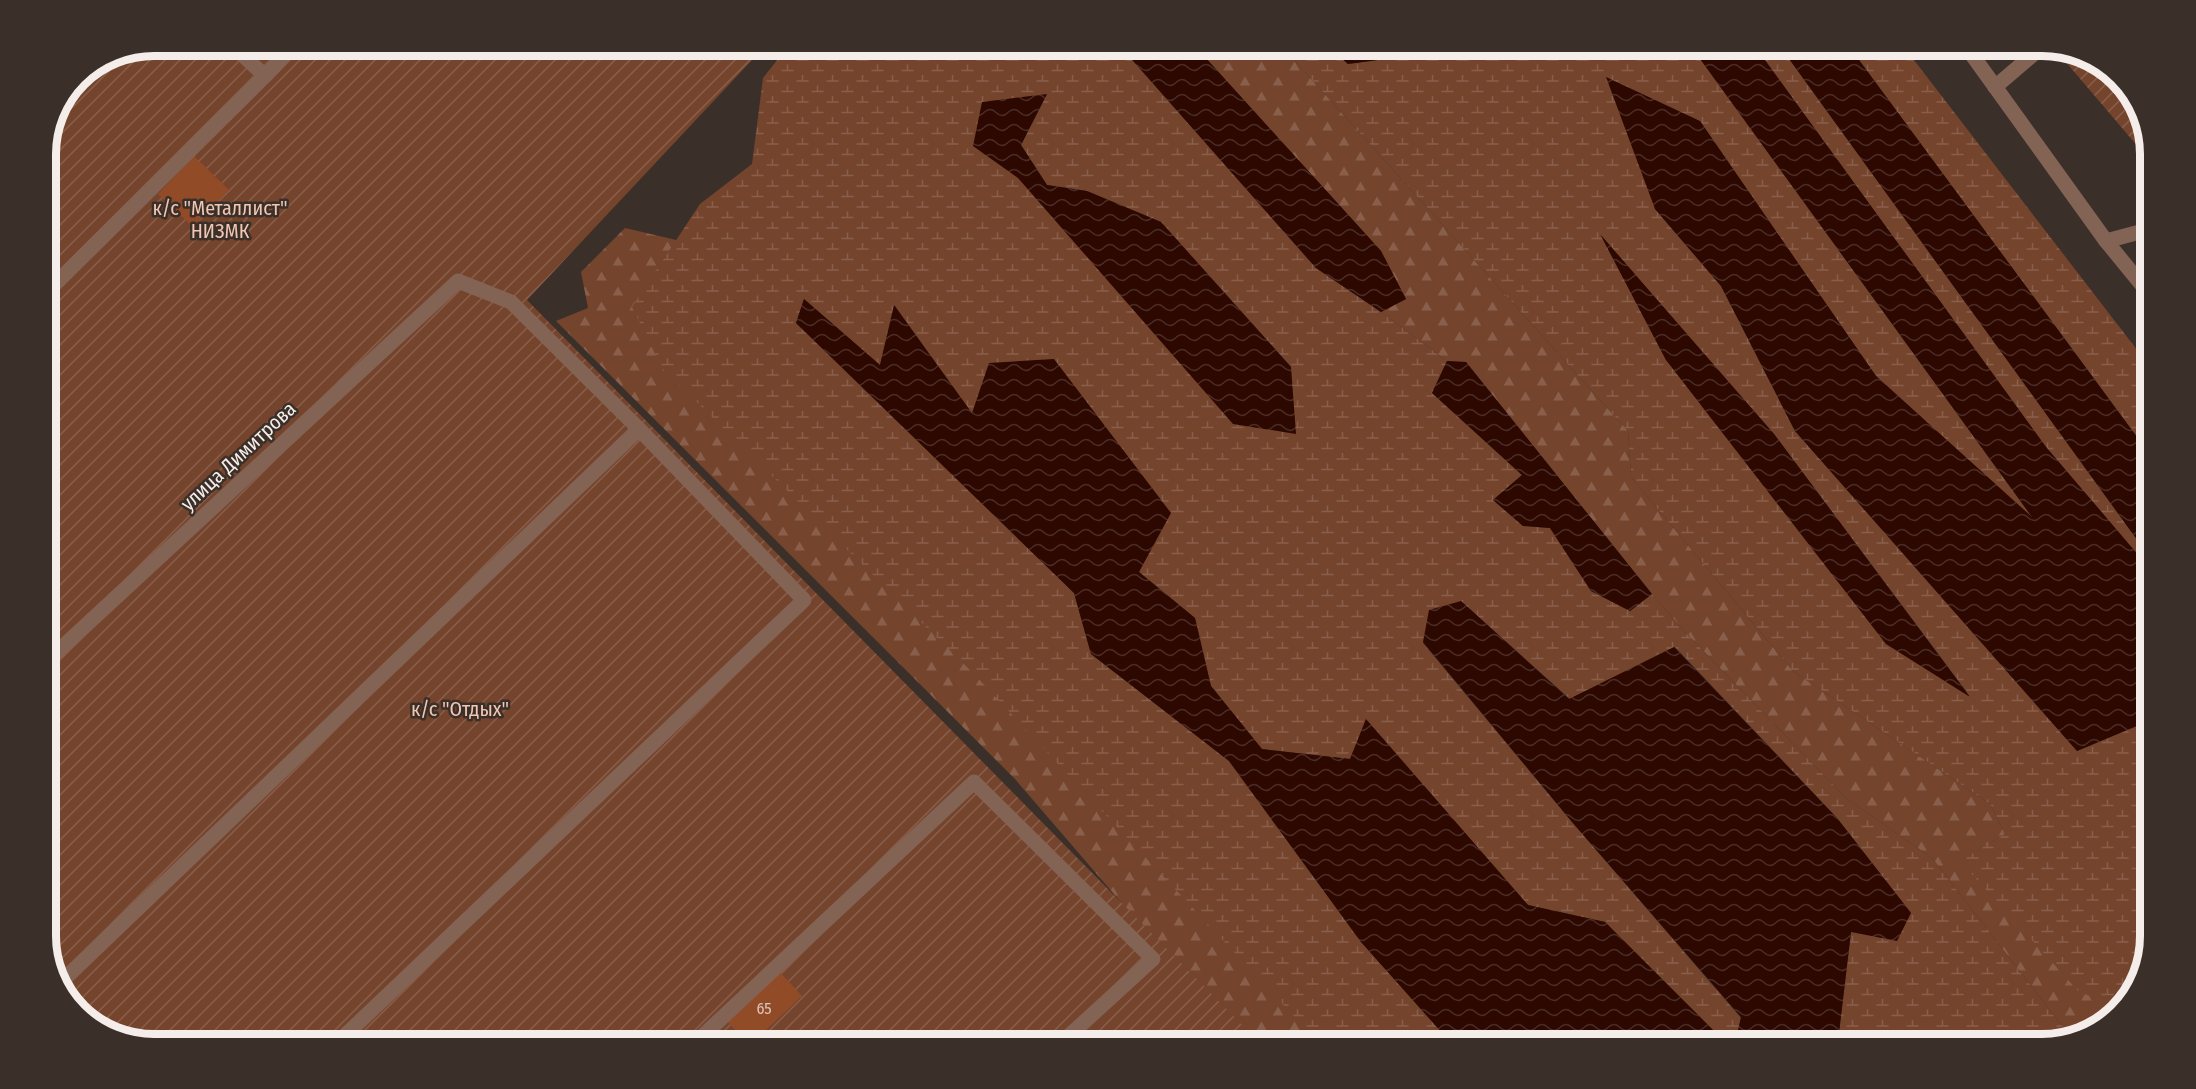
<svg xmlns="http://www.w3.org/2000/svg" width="2196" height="1089" font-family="'Fira Sans Condensed',sans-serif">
<defs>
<pattern id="forest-firs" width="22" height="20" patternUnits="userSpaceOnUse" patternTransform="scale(1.5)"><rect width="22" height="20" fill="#75442c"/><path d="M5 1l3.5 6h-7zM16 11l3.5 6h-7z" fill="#895f4b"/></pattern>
<pattern id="wetland-marsh" width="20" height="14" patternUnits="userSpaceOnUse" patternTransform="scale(1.5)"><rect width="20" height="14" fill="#75442c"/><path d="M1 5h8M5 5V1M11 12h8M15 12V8" fill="none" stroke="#895f4b"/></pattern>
<pattern id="garden-furrows" width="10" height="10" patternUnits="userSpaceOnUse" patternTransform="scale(1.5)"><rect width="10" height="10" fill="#75442c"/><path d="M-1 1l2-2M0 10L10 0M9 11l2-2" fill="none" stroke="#895f4b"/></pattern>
<pattern id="water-waves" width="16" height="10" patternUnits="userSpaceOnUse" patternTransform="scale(1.5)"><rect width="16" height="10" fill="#2c0800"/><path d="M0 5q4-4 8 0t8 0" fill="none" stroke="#4b2c25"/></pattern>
</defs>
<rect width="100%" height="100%" fill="#3b2f29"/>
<!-- forest -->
<path fill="url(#forest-firs)" d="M1194,45H1279L1287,52L1628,431L1631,477L1793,671L1990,804L2005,834L1961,861L2116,1005L2126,1000L2103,1026L2070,1036L1932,858L1846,798L1686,633L1652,594L1466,362L1447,361L1381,312L1406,299L1381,251Z
M625,228L719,250L1452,1044H1243L1015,779L556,321L588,308L581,272Z"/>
<!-- wetland -->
<path fill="url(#wetland-marsh)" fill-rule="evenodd" d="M789,45H1119L1316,268L1381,312L1447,361L1432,393L1522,475L1493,500L1523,526L1550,528L1591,591L1630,611L1652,594L1686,633L1846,798L1932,858L2070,1036L2043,1044H1843L1839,1033L1851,932L1911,913L1837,818L1675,647L1570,699L1461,601L1423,643L1572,822L1741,1018L1735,1044H1727L1605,922L1528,905L1366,720L1350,759L1262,749L1211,686L1195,618L1139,572L972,414L895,306L880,365L804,299L796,323L1074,593L1091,654L1229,761L1361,942L1452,1044H1320L973,673L663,369L632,307L700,204L752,164L763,78ZM1047,94L1021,145L1047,185L1087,191L1161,222L1291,367L974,146Z
M1279,45H1326L1348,64L1386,59L1381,45H1690L2034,520L1876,376L1700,121L1655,209L1721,286L1795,431L2077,751L2151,720V936L2140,983L2126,1000L2116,1005L2079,992L1960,861L2005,834L1990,804L1793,671L1631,477L1628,431L1287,52ZM1602,237L1774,434L1969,695L1666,360Z
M1754,45H1779L2151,559V570L2046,447Z
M1848,45H1901L1917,64L2151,368V456Z"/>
<!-- garden -->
<path fill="url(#garden-furrows)" d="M153,45H766L527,300L1261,1044H153L106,1033L63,996L45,943V147L77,76L112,53Z
M2053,47L2090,56L2133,93L2151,147V162Z"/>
<!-- water -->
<path fill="url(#water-waves)" d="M1119,45H1194L1381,251L1406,299L1381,312L1316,268Z
M1326,45H1381L1386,59L1348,64Z
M1690,45H1754L2046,447L2151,570V720L2077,751L1795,431L1721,286L1655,209L1606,77L1700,121L1876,376L2032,517Z
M1779,45H1848L2151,456V559Z
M1047,94L1021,145L1047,185L1087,191L1161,222L1291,367L1296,434L1233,424L1018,178L973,146L982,102Z
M1600,234L1774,434L1970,697L1886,644L1666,360Z
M804,299L880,365L894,305L972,413L989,363L1054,359L1171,513L1139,572L1195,618L1211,686L1262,749L1350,759L1366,719L1528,905L1605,922L1727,1044H1452L1361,942L1229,761L1091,654L1074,593L796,323Z
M1447,361L1466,362L1652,594L1630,611L1591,591L1550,528L1523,526L1493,500L1522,475L1432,393Z
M1461,601L1569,699L1674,647L1837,818L1911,913L1897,941L1851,932L1839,1033L1843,1044H1735L1741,1017L1572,822L1423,642L1429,610Z"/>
<!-- building -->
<path fill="#924b27" d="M194,156L229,190L193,227L158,194Z
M779,971L802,996L751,1044H748L726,1020Z"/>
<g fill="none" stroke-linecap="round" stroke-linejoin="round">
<!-- lane -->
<path stroke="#836354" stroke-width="15" d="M265,76L295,45
M1995,87L2044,45
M2106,241L2151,229
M45,294L265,76L232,45
M45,663L458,281L511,302L639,429
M59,984L639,429L804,600L336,1044
M694,1044L974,782L1153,959L1060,1044"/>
<!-- street -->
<path stroke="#836354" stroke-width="15" d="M1965,45L2106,241L2151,296"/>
</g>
<g text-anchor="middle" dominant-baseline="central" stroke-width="5" stroke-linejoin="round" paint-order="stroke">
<!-- number labels -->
<g font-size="16" fill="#dcc4b8">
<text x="764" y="1008">65</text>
</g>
<!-- park labels -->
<g font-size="20" fill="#f1c6b3" stroke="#3b2f29">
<text x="220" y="208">к/с "Металлист"<tspan x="220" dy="23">НИЗМК</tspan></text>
<text x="460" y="709">к/с "Отдых"</text>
</g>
<!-- street labels -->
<g font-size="20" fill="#f5ede9" stroke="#3b2f29">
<text transform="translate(238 456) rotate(-43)">улица Димитрова</text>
</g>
</g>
<!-- crop -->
<path d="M0 0H2196V1089H0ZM154 56H2042A98 98 0 0 1 2140 154V936A98 98 0 0 1 2042 1034H154A98 98 0 0 1 56 936V154A98 98 0 0 1 154 56Z" fill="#3b2f29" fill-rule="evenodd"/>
<path fill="none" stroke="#f5ede9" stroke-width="8" d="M154 56H2042A98 98 0 0 1 2140 154V936A98 98 0 0 1 2042 1034H154A98 98 0 0 1 56 936V154A98 98 0 0 1 154 56Z"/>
</svg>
